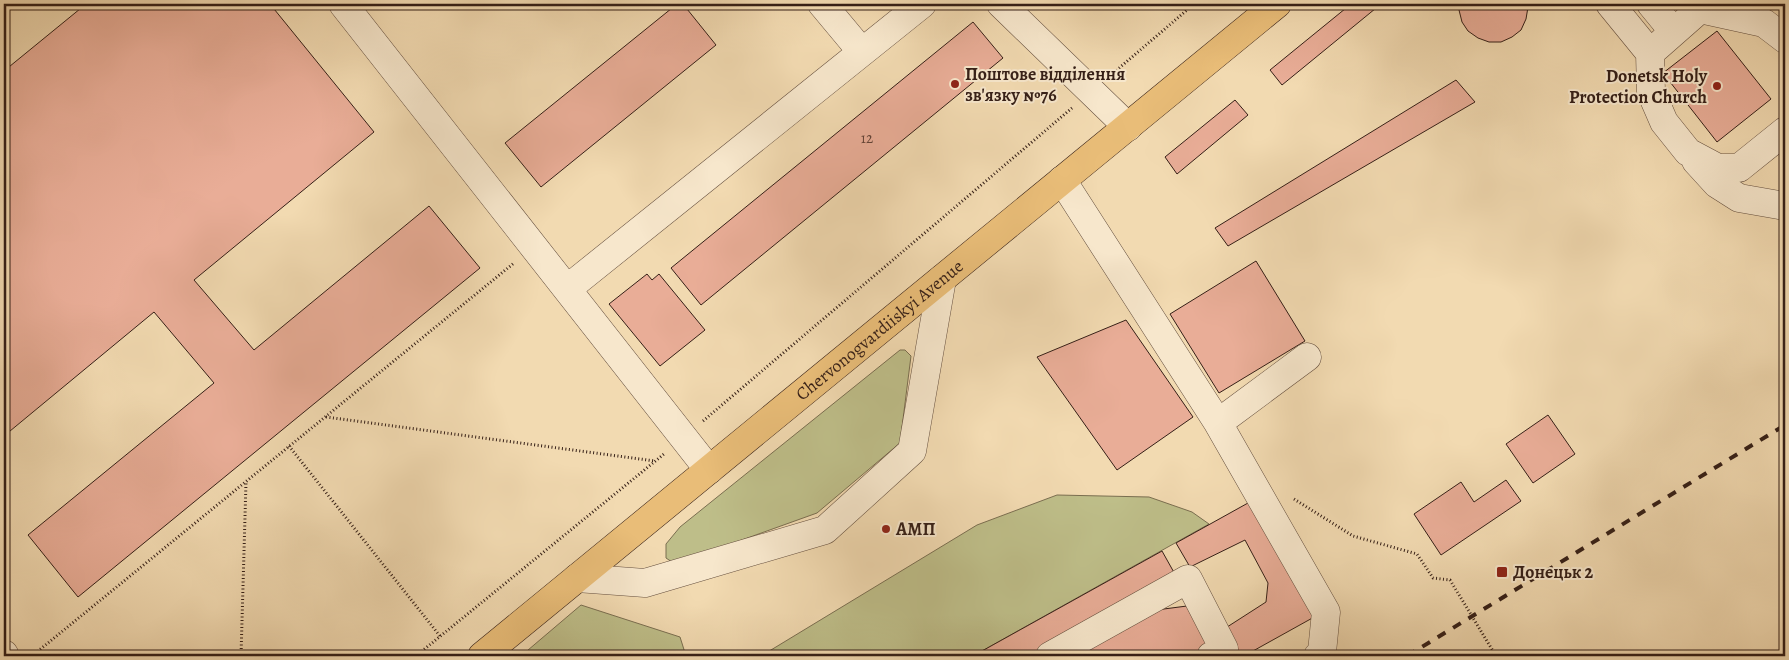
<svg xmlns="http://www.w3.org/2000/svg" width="1789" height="660" font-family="Alegreya,serif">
<rect width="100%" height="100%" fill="#f2dab1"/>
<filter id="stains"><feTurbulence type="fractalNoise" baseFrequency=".004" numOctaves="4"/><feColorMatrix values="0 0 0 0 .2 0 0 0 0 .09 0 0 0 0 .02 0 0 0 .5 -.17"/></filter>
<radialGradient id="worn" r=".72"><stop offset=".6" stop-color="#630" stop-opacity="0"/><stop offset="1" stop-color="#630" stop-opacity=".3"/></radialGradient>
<!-- green -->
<path fill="#bebe89" stroke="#7a6e50" d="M900,350H905L911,356L900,443L817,513L675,564L666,558V544L680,527Z
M1057,495L1149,497L1192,512L1209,524L973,656H755L766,653L977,525Z
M581,605L680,637L686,656H521Z"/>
<!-- building -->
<path fill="#e9ad97" stroke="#351f17" d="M4,4H13L4,11Z
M86,4H270L374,132L194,280L254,350L429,206L480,268L78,597L28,535L214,383L154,312L4,436V71Z
M677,4H683L716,45L541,187L505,143Z
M1351,4H1381L1282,85L1270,70Z
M1460,4H1527L1528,7L1526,19L1521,30L1512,37L1501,42H1489L1478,38L1468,31L1462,22L1459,10Z
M973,22L1003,58L701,305L671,268Z
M1717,31L1771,99L1717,142L1663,73Z
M1456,80L1475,102L1228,246L1215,228Z
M1235,100L1248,115L1177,174L1165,157Z
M1256,261L1305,341L1219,393L1170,314Z
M647,274L652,280L659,274L705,330L660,366L609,304Z
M1126,320L1193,417L1117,470L1037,357Z
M1548,415L1575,454L1533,483L1506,444Z
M1506,480L1521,501L1441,555L1414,514L1461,482L1474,502Z
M1257,498L1316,616L1244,656H1240L1224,629L1266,602L1268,583L1245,540L1190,567L1176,543Z
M1162,551L1176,576L1031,656H973Z
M1187,606L1208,647L1191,656H1073L1156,610Z"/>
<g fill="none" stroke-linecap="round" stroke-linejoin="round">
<!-- minor casing -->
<g stroke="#644e3e" stroke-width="29">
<path id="minor" d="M343,4L709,470
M822,4L862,52
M1001,4L1128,127
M1610,4L1650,53L1651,92L1664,122L1688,152L1718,168H1739L1785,131
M1651,4L1674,32
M1696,4L1700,9L1764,23L1785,39
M1650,53L1700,9
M1696,161L1717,184L1739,198L1779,205L1785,204
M1062,180L1218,423L1307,357
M567,289L922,4
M1218,423L1326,612L1322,652L1318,656
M577,578L645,583L825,530L912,451L942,279
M4,654L5,656
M1050,656L1188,579L1224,649L1211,656"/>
</g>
<!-- major casing -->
<g stroke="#351f17" stroke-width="29">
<g id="major">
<path id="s1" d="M482,656L1277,4"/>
</g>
</g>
<!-- path -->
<path stroke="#351f17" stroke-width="3" stroke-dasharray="1 2.5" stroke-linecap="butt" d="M1111,75L1194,4
M326,417L655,461
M703,421L1072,108
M289,446L440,636
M1294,499L1353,536L1417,554L1433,578L1450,580L1496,656
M32,656L514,263
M241,656L246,482
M416,656L664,454"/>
<!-- minor -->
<use href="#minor" stroke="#f7e7cc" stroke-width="28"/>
<!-- major -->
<use href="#major" stroke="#e9bd78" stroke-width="28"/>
<!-- rail -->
<path stroke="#351f17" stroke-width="4" stroke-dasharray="9 9" stroke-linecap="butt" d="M1407,656L1785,425"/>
</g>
<!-- markers -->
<g fill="#8f2418" stroke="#f7e7cc" stroke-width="2">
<circle cx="955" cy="84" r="5"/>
<circle cx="1717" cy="86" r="5"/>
<circle cx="886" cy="529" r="5"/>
<rect x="1496" y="566" width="12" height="12" rx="2.5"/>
</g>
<g text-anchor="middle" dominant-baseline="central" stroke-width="4" stroke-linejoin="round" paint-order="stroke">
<!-- number labels -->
<g font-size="15" fill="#624237">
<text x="867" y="138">12</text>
</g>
<!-- poi labels -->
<g font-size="18" font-weight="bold" fill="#351f17" stroke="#f7e7cc" text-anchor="start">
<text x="965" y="74">Поштове відділення<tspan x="965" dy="21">зв'язку №76</tspan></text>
<text x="1707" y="76" text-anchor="end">Donetsk Holy<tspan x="1707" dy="21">Protection Church</tspan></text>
<text x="896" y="529">АМП</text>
<text x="1513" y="572">Донецьк 2</text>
</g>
<!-- street labels -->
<g font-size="18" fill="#351f17" stroke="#f7e7cc">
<text stroke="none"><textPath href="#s1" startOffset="514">Chervonogvardiiskyi Avenue</textPath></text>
</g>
</g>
<!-- margin -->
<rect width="1789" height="660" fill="none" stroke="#f2dab1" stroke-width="20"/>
<rect x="5" y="5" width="1779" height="650" fill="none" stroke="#351f17" stroke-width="2.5"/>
<rect x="10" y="10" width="1769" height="640" fill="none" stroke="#351f17"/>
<rect width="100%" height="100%" filter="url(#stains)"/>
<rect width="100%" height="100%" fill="url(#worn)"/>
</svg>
